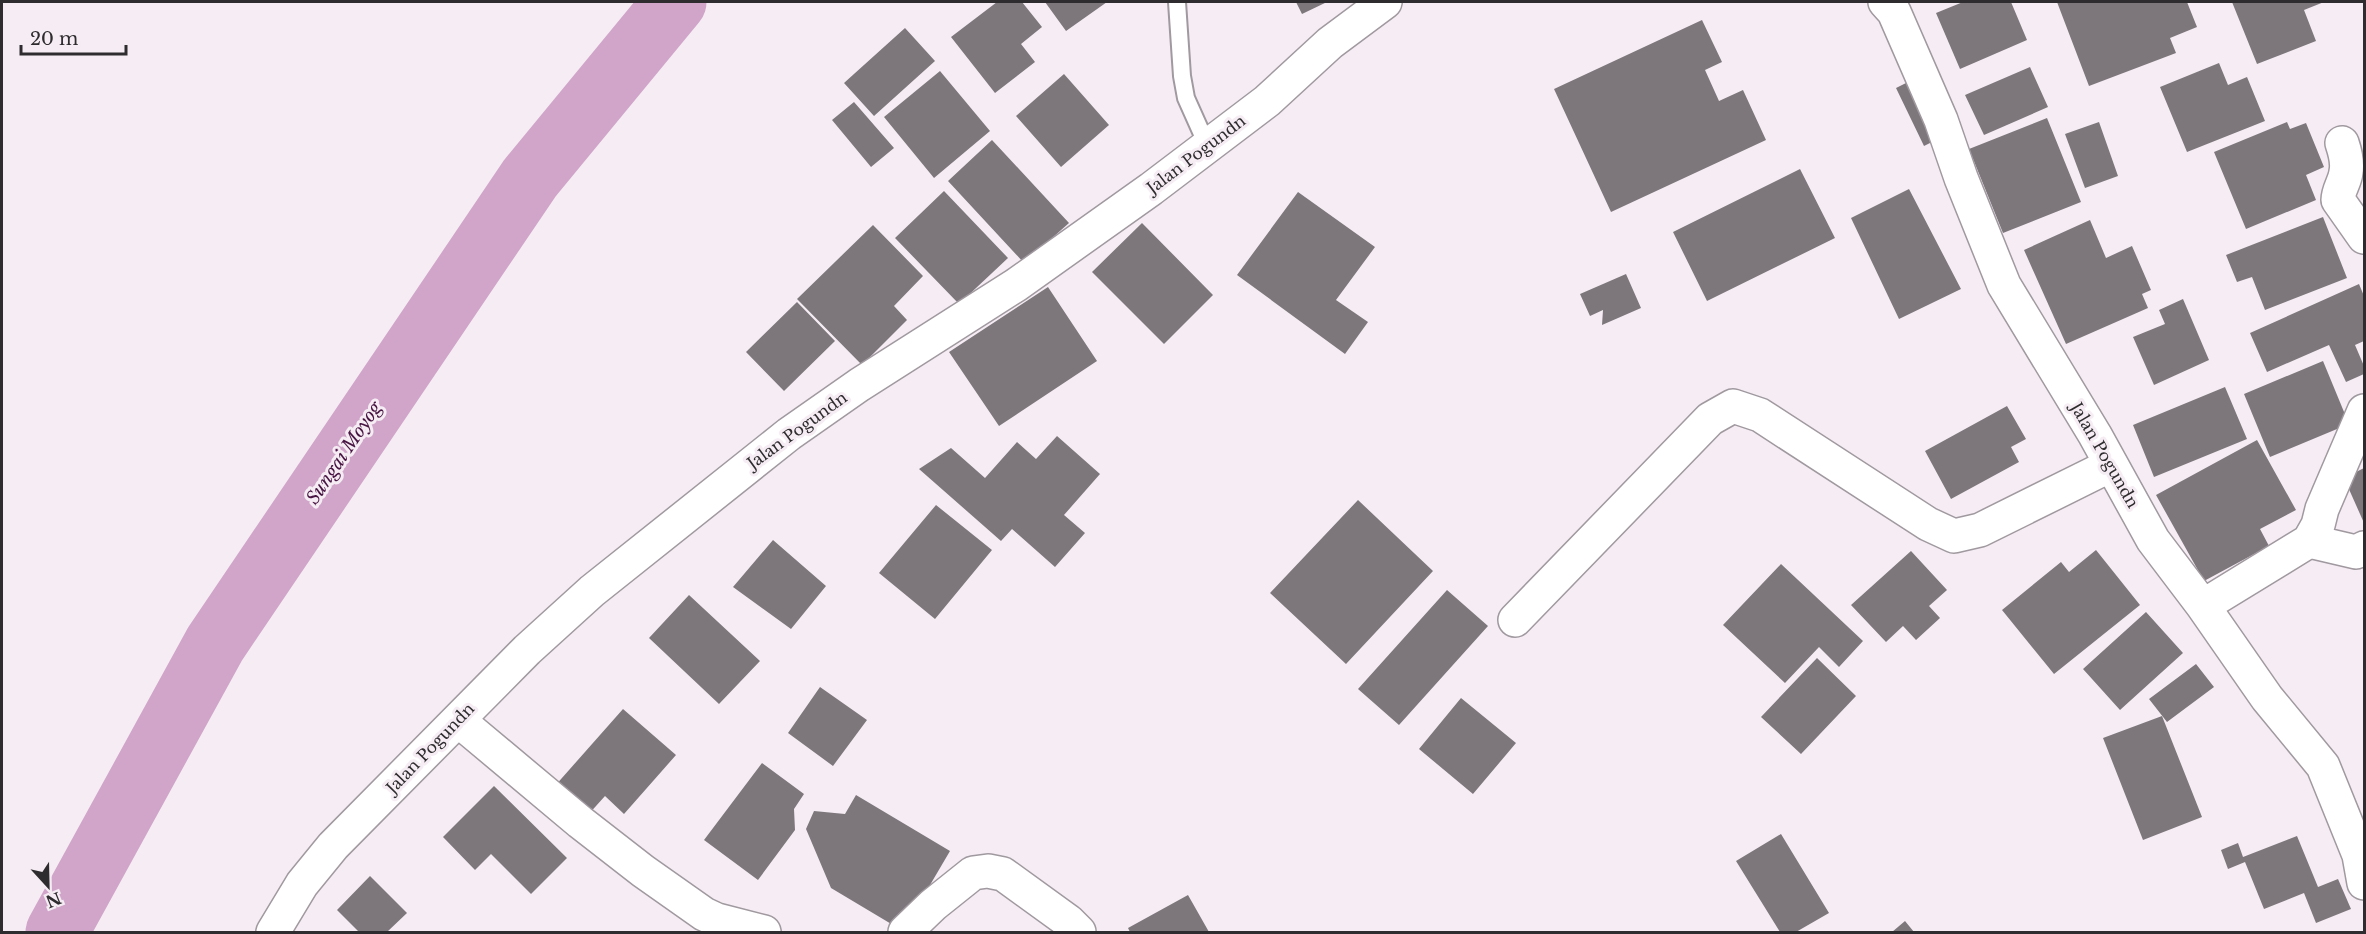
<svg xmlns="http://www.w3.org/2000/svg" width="2366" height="934" font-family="'Libre Baskerville',serif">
<rect width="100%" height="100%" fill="#f5edf3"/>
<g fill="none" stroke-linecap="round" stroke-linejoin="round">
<!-- river -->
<path stroke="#d1a5ca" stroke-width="63" d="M57,932L215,644L530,178L675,2"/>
</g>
<!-- building -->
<path fill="#7d777c" d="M997,2H1022L1042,27L1021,44L1035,62L995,93L951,37Z
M1045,2H1107L1066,31Z
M1296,2H1327L1302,14Z
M1963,2H2011L2027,40L1960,69L1936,13Z
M2057,2H2187L2197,27L2170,38L2176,53L2089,86Z
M2232,2H2324L2304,10L2316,41L2257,64Z
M1702,20L1722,62L1705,70L1719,101L1743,90L1766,140L1611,212L1554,89Z
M905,28L935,61L874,116L844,83Z
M2219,63L2228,85L2247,77L2265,121L2187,152L2160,87Z
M2030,67L2048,107L1984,135L1965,95Z
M940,71L990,131L934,178L884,117Z
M1064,74L1109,125L1061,167L1016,116Z
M1910,81L1938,139L1924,146L1896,88Z
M854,102L894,148L871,167L832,120Z
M2047,118L2081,202L2003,233L1969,149Z
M2099,122L2118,176L2085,188L2065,134Z
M2287,122L2290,129L2306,123L2324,167L2306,175L2316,200L2246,229L2214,152Z
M992,140L1069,223L1024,263L948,181Z
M1800,169L1835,238L1707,301L1673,232Z
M1909,189L1961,289L1899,319L1851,218Z
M944,191L1008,258L959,304L895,238Z
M1298,192L1375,247L1336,300L1368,322L1345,354L1237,275Z
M2323,217L2347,278L2265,310L2252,277L2237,282L2226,255Z
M2090,220L2106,258L2132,246L2151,290L2142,294L2148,308L2066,344L2024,250Z
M1142,223L1213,295L1164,344L1092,272Z
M873,225L923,276L894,306L907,320L862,365L797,299Z
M1626,274L1641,308L1602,325L1603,310L1590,316L1580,294Z
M2359,284L2364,296V341L2355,345L2364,366V374L2346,382L2329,345L2267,372L2250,333Z
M1048,287L1097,361L999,426L949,352Z
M2183,299L2209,360L2154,385L2133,337L2165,324L2159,310Z
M797,302L835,341L784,391L746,352Z
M2323,361L2349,424L2270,457L2244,394Z
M2225,387L2247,439L2154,477L2133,425Z
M2007,406L2026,439L2011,447L2019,462L1951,499L1925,451Z
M1057,436L1100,474L1064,515L1085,533L1055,567L1012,529L1001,541L919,469L951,448L985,478L1017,442L1036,459Z
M2257,440L2296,510L2260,529L2269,546L2204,581L2156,495Z
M2364,468V523L2344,478Z
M1358,500L1433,571L1346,664L1270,593Z
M936,505L992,550L935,619L879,573Z
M773,540L826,586L791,629L733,587Z
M2096,550L2140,605L2054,674L2002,610L2061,562L2069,572Z
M1911,551L1947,590L1929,606L1940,618L1916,640L1903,626L1886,642L1851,605Z
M1781,564L1863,641L1839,667L1819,647L1785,683L1723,625Z
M1447,590L1488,626L1399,725L1358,689Z
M689,595L760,661L719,704L649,638Z
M2146,612L2183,653L2120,710L2083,669Z
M1817,658L1856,696L1801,754L1761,717Z
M2196,664L2214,687L2167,722L2149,699Z
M820,687L867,720L833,766L788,733Z
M1461,698L1516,743L1473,794L1419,749Z
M623,709L676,755L624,814L605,796L587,816L554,787Z
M2162,716L2202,817L2143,840L2103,738Z
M762,763L804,794L794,809L795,830L758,880L704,840Z
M494,786L567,858L531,894L491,854L475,870L443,837Z
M856,795L950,851L903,931L831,888L806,829L814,811L845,814Z
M1781,834L1829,913L1796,932H1780L1736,861Z
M2297,836L2318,887L2338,879L2351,909L2316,923L2304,893L2264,909L2245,862L2228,869L2221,850L2238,843L2243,857Z
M370,876L407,913L387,932H359L337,910Z
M1188,895L1209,932H1130L1128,928Z
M1905,921L1914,932H1892Z"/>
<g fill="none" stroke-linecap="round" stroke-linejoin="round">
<!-- service casing -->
<g stroke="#a0999f" stroke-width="20">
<path id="service" d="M1177,2L1182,76L1186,98L1207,145"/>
</g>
<!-- minor casing -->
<g stroke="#a0999f" stroke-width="36">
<path id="minor" d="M1885,2L1894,12L1941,120L1961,178L2004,285L2095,435L2153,540L2203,606L2267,698L2323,766L2359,855L2364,883
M2342,143C2345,152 2348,162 2346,172C2345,182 2338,190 2338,200L2364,237
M2309,541L2318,525L2322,509L2364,411
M2203,606L2309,541L2356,552L2364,548
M1515,620L1710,419L1733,406L1760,415L1928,524L1954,536L1980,530L2111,465
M458,720L580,822L643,871L704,914L717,920L764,932
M273,932L302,884L333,846L527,650L592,591L789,434L859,385L1016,285L1151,189L1267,101L1330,43L1385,2
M905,932L933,905L973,873L988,871L1003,874L1068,921L1079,932"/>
</g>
<!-- service -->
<use href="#service" stroke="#fff" stroke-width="16"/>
<!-- minor -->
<use href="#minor" stroke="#fff" stroke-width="33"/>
</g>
<g text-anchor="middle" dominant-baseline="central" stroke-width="6" stroke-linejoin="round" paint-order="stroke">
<!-- street labels -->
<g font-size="16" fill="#2f2c2f" stroke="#f5edf3">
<text transform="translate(1196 154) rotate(-37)">Jalan Pogundn</text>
<text transform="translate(797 430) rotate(-36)">Jalan Pogundn</text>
<text transform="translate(2105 455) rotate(60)">Jalan Pogundn</text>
<text transform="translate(430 748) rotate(-46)">Jalan Pogundn</text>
</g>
<!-- water labels -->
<g font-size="18" font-style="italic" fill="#481443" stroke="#f5edf3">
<text transform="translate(344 453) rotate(-56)">Sungai Moyog</text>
</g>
</g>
<!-- border -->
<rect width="2366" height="934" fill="none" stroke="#2f2c2f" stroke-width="6"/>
<!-- north arrow -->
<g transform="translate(48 886) rotate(158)" stroke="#f5edf3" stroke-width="4.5" paint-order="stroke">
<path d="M0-4.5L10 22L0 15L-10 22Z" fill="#2f2c2f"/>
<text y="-9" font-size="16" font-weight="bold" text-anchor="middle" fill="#2f2c2f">N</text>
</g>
<!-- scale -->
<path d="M21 45v9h105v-9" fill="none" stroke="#2f2c2f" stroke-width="3"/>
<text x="30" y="45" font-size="18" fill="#2f2c2f" stroke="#f5edf3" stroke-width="4.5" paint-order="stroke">20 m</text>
</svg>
